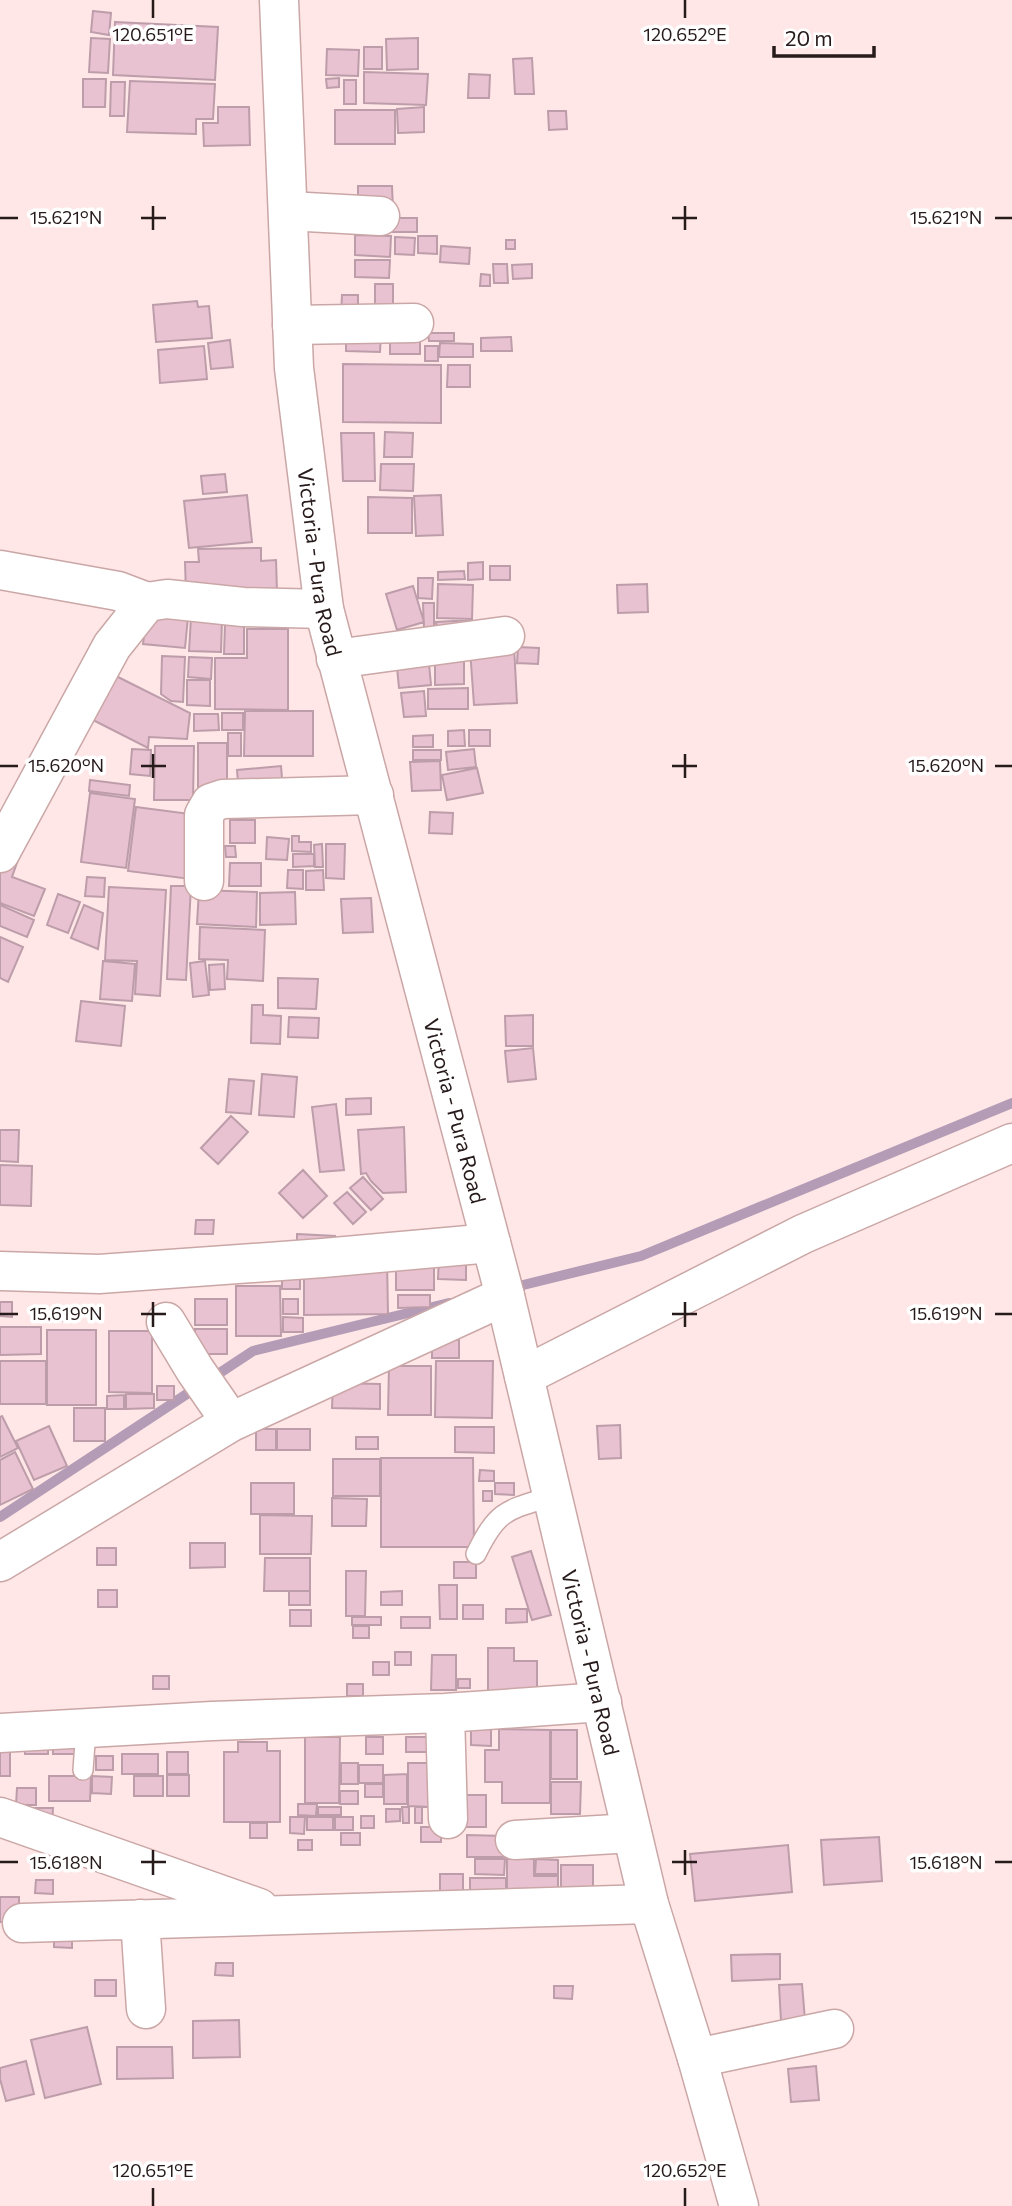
<svg xmlns="http://www.w3.org/2000/svg" width="1012" height="2206" font-family="Commissioner,sans-serif">
<rect width="100%" height="100%" fill="#fee7e6"/>
<g fill="none" stroke-linecap="round" stroke-linejoin="round">
<!-- stream -->
<path stroke="#b49bb6" stroke-width="10" d="M511,1288L641,1256L1012,1103
M212,1378L253,1351L449,1303
M0,1517L199,1386"/>
</g>
<!-- building -->
<path fill="#e9c2d2" stroke="#bd9daa" stroke-width="2" d="M93,11L111,13L109,35L91,32Z
M115,22L218,27L215,80L113,75Z
M91,38L110,39L108,73L89,72Z
M418,38V69L387,70L386,39Z
M364,47H382V69H364Z
M327,49L359,50L358,76L326,75Z
M532,58L534,94H515L513,59Z
M364,72L428,74L426,105L364,103Z
M469,74L490,75L489,98H468Z
M339,78V87L327,88L326,79Z
M83,79H106L105,107H83Z
M344,80H356V104H344Z
M130,81L215,84L213,119H196V134L127,132Z
M111,82H125L124,116H110Z
M218,107H249L250,145L204,146L203,123H218Z
M424,107V132L398,133L397,109Z
M335,110H395V144H335Z
M548,111H566L567,129L549,130Z
M358,186H392L393,210H358Z
M388,218H417V232H388Z
M355,235L391,236L390,257L355,255Z
M418,236H437V254L418,253Z
M395,237L415,238L414,255L395,254Z
M506,240H515V249H506Z
M441,246L470,248L469,264L440,262Z
M355,260H390L389,278L355,277Z
M493,264H507L508,283H494Z
M532,264V278L513,279L512,265Z
M481,274L490,275V286H480Z
M375,284H393V318L375,317Z
M342,295H358V316H341Z
M197,301L198,307L209,306L212,338L156,342L153,305Z
M346,332L381,333L380,352L346,351Z
M390,333H420V354H390Z
M428,333H454V341H429Z
M511,337L512,351H481V338Z
M230,340L233,367L211,369L208,343Z
M440,343L473,344V357H439Z
M204,346L207,379L160,383L158,350Z
M425,346H438V361H425Z
M343,364L441,365V423L343,422Z
M448,365H470V387H447Z
M385,432L413,433L412,457H384Z
M341,433H374L375,481H343Z
M381,464H414L413,491L380,490Z
M225,474L227,492L203,494L201,476Z
M247,495L252,542L189,548L184,501Z
M441,495L443,535L416,536L414,496Z
M368,497L412,498V533H368Z
M261,548V561L276,560L277,592L186,595L185,562H199L198,549Z
M483,562V579L468,580V563Z
M490,566H510V580H490Z
M464,571L465,579L438,580V572Z
M418,578H433L432,599L418,598Z
M438,584L473,585L472,619L437,618Z
M647,584L648,612L618,613L617,585Z
M413,586L424,622L397,630L386,594Z
M423,603H434V628H424Z
M147,613L188,617L185,648L143,644Z
M191,618L222,619L221,652L189,651Z
M472,620V634L437,635L436,622Z
M225,625H244V654H224Z
M247,629H288V710L215,709V658H247Z
M514,646L517,703L474,705L470,649Z
M518,647L539,648L538,664L517,663Z
M428,653L431,685L399,688L396,657Z
M162,656L185,657L183,702L171,701L161,694Z
M464,656V684L435,685V657Z
M189,657L212,658L211,679L188,677Z
M114,675L190,713L187,739L149,737L148,748L91,719Z
M187,680H210V706L187,705Z
M468,688V709H428V689Z
M424,691L426,716L404,717L401,693Z
M245,711H313V756H244Z
M222,713H243V730H222Z
M194,714H218L219,730L194,731Z
M464,730L465,746H448V731Z
M469,730H490V746H469Z
M228,733H241V756H228Z
M433,735V747H413V736Z
M198,743H227V787H198Z
M155,746H194L193,800H154Z
M132,749L151,750L150,776L130,774Z
M474,749L476,767L448,770L446,752Z
M413,750H441V760H413Z
M440,761L441,790L412,791L410,762Z
M281,766L283,791L239,795L237,770Z
M477,768L483,793L447,800L442,775Z
M90,780L130,785L129,796L89,791Z
M90,793L135,799L126,868L81,862Z
M136,807L198,815L190,879L128,871Z
M430,812L453,813L452,834L429,833Z
M230,820H255V843H230Z
M292,836H299V842H311V852L292,851Z
M267,837L289,839L287,860L266,859Z
M322,844L323,867H315L314,845Z
M326,844H345L344,879L326,878Z
M225,846H235L236,857H226Z
M293,854H314V866L293,867Z
M5,856L18,860L12,877L45,889L34,916L0,903V870Z
M230,863H261V886H229Z
M288,870H303V889L287,888Z
M323,870L324,890H306V871Z
M87,877L105,878L104,897L85,896Z
M171,886H191L186,980L167,979Z
M109,887L166,890L160,996L135,994L137,961L105,960Z
M199,890L257,892L256,927L197,924Z
M295,892L296,924L260,925V893Z
M58,894L80,902L68,933L47,925Z
M371,898L373,932L343,933L341,899Z
M0,905L34,920L27,937L0,926Z
M84,905L103,913L98,949L71,938Z
M200,927L265,930L263,981L227,979L228,960L199,959Z
M0,937L23,947L8,982L0,978Z
M103,961L135,964L132,1001L100,999Z
M205,961L209,995L193,997L190,963Z
M224,964L225,989L210,990L209,965Z
M278,978L318,979L316,1009L278,1008Z
M81,1001L125,1006L121,1046L76,1041Z
M252,1005H263V1015L281,1016L280,1044L251,1043Z
M533,1015V1046H506L505,1016Z
M289,1017L319,1018L318,1038L288,1037Z
M533,1048L536,1079L508,1082L505,1051Z
M262,1074L297,1077L294,1117L259,1115Z
M229,1079L254,1081L251,1114L226,1112Z
M371,1098V1114L346,1115V1099Z
M336,1104L344,1170L320,1172L312,1107Z
M231,1116L248,1132L218,1164L201,1148Z
M404,1127L406,1192L383,1193L371,1181L366,1173L361,1174L358,1130Z
M0,1130H19L18,1162L0,1161Z
M0,1165L32,1166L31,1206L0,1205Z
M303,1170L327,1196L303,1218L279,1193Z
M363,1177L383,1199L371,1210L350,1188Z
M347,1192L366,1212L353,1224L334,1203Z
M196,1220H214L213,1234H195Z
M297,1234L335,1236L334,1252L297,1250Z
M439,1256L466,1257V1280L438,1279Z
M396,1257H434V1290H396Z
M387,1260L388,1314L304,1315V1261Z
M282,1279H300V1289H282Z
M236,1286H280L281,1336H236Z
M398,1295H430V1307L398,1308Z
M195,1299H227V1325H195Z
M283,1299H298V1314H283Z
M0,1302H12V1317L0,1316Z
M37,1313H49V1321H37Z
M55,1313H67V1321H55Z
M283,1317L303,1318V1332H283Z
M0,1327H41V1354L0,1355Z
M195,1329H227V1354H195Z
M47,1330H96V1405H47Z
M109,1331H152V1393L109,1392Z
M432,1339L459,1340V1358H432Z
M0,1361H46V1404H0Z
M436,1361H493L492,1418L435,1417Z
M389,1366H431V1415H388Z
M333,1383L380,1384V1409L332,1408Z
M157,1386H174V1400H157Z
M126,1394H154V1408L126,1409Z
M124,1395V1409H107V1396Z
M74,1408H105V1441H74Z
M2,1416L18,1448L0,1457V1417Z
M620,1425L621,1458L599,1459L597,1426Z
M49,1426L67,1466L34,1480L16,1441Z
M455,1427H494V1453L455,1452Z
M256,1429H276V1450H256Z
M277,1429H310V1450H277Z
M356,1437H378V1449H356Z
M15,1452L33,1489L0,1505V1460Z
M381,1458H473L474,1547H381Z
M333,1459H380V1496H333Z
M480,1470L494,1471V1481H479Z
M251,1483H294V1514H251Z
M495,1483H514V1495L495,1494Z
M483,1491H492V1501H483Z
M332,1498L367,1499L366,1526H332Z
M260,1515L312,1516L311,1554H260Z
M190,1543H225V1567L190,1568Z
M97,1548H116V1565H97Z
M531,1551L551,1615L532,1620L512,1557Z
M265,1558H310V1591H264Z
M454,1562H476V1578H454Z
M346,1571H366L365,1616H346Z
M439,1585H457V1619H440Z
M98,1590H117V1607H98Z
M289,1591H310V1605H289Z
M402,1591V1605H381V1592Z
M463,1605H483V1619H463Z
M506,1609H527V1622L506,1623Z
M290,1610H311V1626H290Z
M352,1617H381V1625H352Z
M401,1617H430V1628H401Z
M353,1626H369V1638H353Z
M488,1648H514V1661H537V1696H488Z
M395,1652H411V1665H395Z
M432,1655H456V1690H431Z
M373,1662H389V1675H373Z
M153,1676H169V1689H153Z
M458,1679H470V1688H458Z
M347,1684H363V1696H347Z
M471,1728L491,1729V1746L471,1745Z
M499,1729L550,1730V1803H502V1782H485V1750H499Z
M551,1730H577V1779H551Z
M25,1735H48V1754H25Z
M53,1735H76L75,1754H53Z
M305,1737H340L339,1803H305Z
M366,1737H383V1754H366Z
M406,1737H435V1752H406Z
M238,1742H267V1751H280V1822H224V1752H238Z
M0,1746H10V1776H0Z
M167,1752H188V1774H167Z
M122,1754H158V1774H122Z
M96,1756H113V1770H96Z
M341,1763H358V1784H341Z
M408,1763H430V1807L408,1806Z
M359,1765H383V1783H359Z
M407,1774V1804H384V1775Z
M167,1775H189V1796H167Z
M49,1776H91L90,1801H49Z
M92,1776L112,1777L111,1794L92,1793Z
M134,1776H163V1796H134Z
M551,1782H581L580,1814H551Z
M365,1784H383V1797H365Z
M17,1788H36V1805H16Z
M340,1791H358V1804H340Z
M459,1795H486V1827H459Z
M298,1804H317L316,1816L298,1815Z
M318,1807H341V1815H318Z
M402,1807H409V1823H403Z
M415,1807H422V1823H415Z
M33,1808H53L52,1825H32Z
M386,1809H400V1821L386,1822Z
M361,1816H374V1828H361Z
M290,1817H305L304,1834L290,1833Z
M307,1817H333V1830H307Z
M335,1817H353V1830H335Z
M250,1823H267V1838H250Z
M421,1827H441V1842H421Z
M341,1833H360V1845H341Z
M467,1835L504,1836V1857H467Z
M879,1837L882,1881L824,1885L821,1840Z
M298,1840H312V1850H298Z
M788,1845L792,1892L695,1901L690,1854Z
M475,1859H505L504,1875L475,1874Z
M507,1859H534V1876H558V1897L507,1896Z
M536,1859L558,1860V1874H535Z
M561,1865H593V1900H561Z
M440,1874H463V1892H440Z
M470,1878H506V1897H470Z
M36,1880H53V1894L35,1893Z
M0,1897H19V1923L0,1922Z
M54,1935H72V1948L54,1947Z
M780,1954V1979L732,1981L731,1955Z
M216,1963H233V1976L215,1975Z
M95,1980H116V1996H95Z
M802,1984L805,2020L781,2021L779,1985Z
M554,1986H573L572,1999L554,1998Z
M239,2020L240,2057L193,2058V2021Z
M87,2027L101,2084L45,2098L31,2040Z
M117,2047H172L173,2078L117,2079Z
M26,2061L34,2094L6,2101L0,2079V2068Z
M816,2066L819,2100L791,2102L788,2069Z"/>
<g fill="none" stroke-linecap="round" stroke-linejoin="round">
<!-- lane casing -->
<g stroke="#caa7a6" stroke-width="22">
<path id="lane" d="M476,1554C498,1509 507,1510 553,1496
M83,1770L86,1729"/>
</g>
<!-- street casing -->
<g stroke="#caa7a6" stroke-width="41">
<path id="street" d="M288,211L380,216
M292,325L414,323
M0,570L118,591L147,602
M336,659L505,636
M0,853L112,646L147,602L167,599L243,607L324,609
M204,881V815L211,803L223,799L374,795
M0,1271L99,1274L323,1258L491,1243
M166,1322L195,1370L231,1422
M524,1376L803,1234L1012,1143
M0,1562L231,1422L505,1296
M445,1713L448,1819
M0,1733L212,1721L445,1713L602,1702
M0,1817L259,1908
M515,1840L632,1833
M140,1919L146,2009
M22,1923L649,1904
M697,2058L834,2029"/>
</g>
<!-- secondary casing -->
<g stroke="#caa7a6" stroke-width="41">
<g id="secondary">
<path id="s1" d="M279,0L294,368L324,609L505,1296L649,1904L697,2058L739,2206"/>
</g>
</g>
<!-- lane -->
<use href="#lane" stroke="#fff" stroke-width="19"/>
<!-- street -->
<use href="#street" stroke="#fff" stroke-width="38"/>
<!-- secondary -->
<use href="#secondary" stroke="#fff" stroke-width="38"/>
</g>
<!-- ticks -->
<path fill="none" stroke="#271a1a" stroke-width="2.5" d="M153,0V18M685,0V18M153,206V230M685,206V230M0,218H18M141,218H166M672,218H697M995,218H1012M153,754V778M685,754V778M0,766H18M141,766H166M672,766H697M995,766H1012M153,1302V1327M685,1302V1327M0,1314H18M141,1314H166M672,1314H697M995,1314H1012M153,1850V1875M685,1850V1875M0,1862H18M141,1862H166M672,1862H697M995,1862H1012M153,2188V2206M685,2188V2206"/>
<g text-anchor="middle" dominant-baseline="central" stroke-width="7" stroke-linejoin="round" paint-order="stroke">
<!-- street labels -->
<g font-size="21" fill="#271a1a" stroke="#fff">
<text stroke="none"><textPath href="#s1" startOffset="564">Victoria - Pura Road</textPath></text>
<text stroke="none"><textPath href="#s1" startOffset="1130">Victoria - Pura Road</textPath></text>
<text stroke="none"><textPath href="#s1" startOffset="1698">Victoria - Pura Road</textPath></text>
</g>
</g>
<g font-size="18" text-anchor="middle" fill="#271a1a" stroke="#fff" stroke-width="7" stroke-linejoin="round" paint-order="stroke">
<text x="153" y="41">120.651°E</text>
<text x="685" y="41">120.652°E</text>
<text x="66" y="224">15.621°N</text>
<text x="946" y="224">15.621°N</text>
<text x="66" y="772">15.620°N</text>
<text x="946" y="772">15.620°N</text>
<text x="66" y="1320">15.619°N</text>
<text x="946" y="1320">15.619°N</text>
<text x="66" y="1869">15.618°N</text>
<text x="946" y="1869">15.618°N</text>
<text x="153" y="2177">120.651°E</text>
<text x="685" y="2177">120.652°E</text>
</g>
<!-- scale -->
<path d="M774 46v10h100v-10" fill="none" stroke="#271a1a" stroke-width="3.5"/>
<text x="785" y="46" font-size="21" fill="#271a1a" stroke="#ffffff" stroke-width="5" paint-order="stroke">20 m</text>
</svg>
